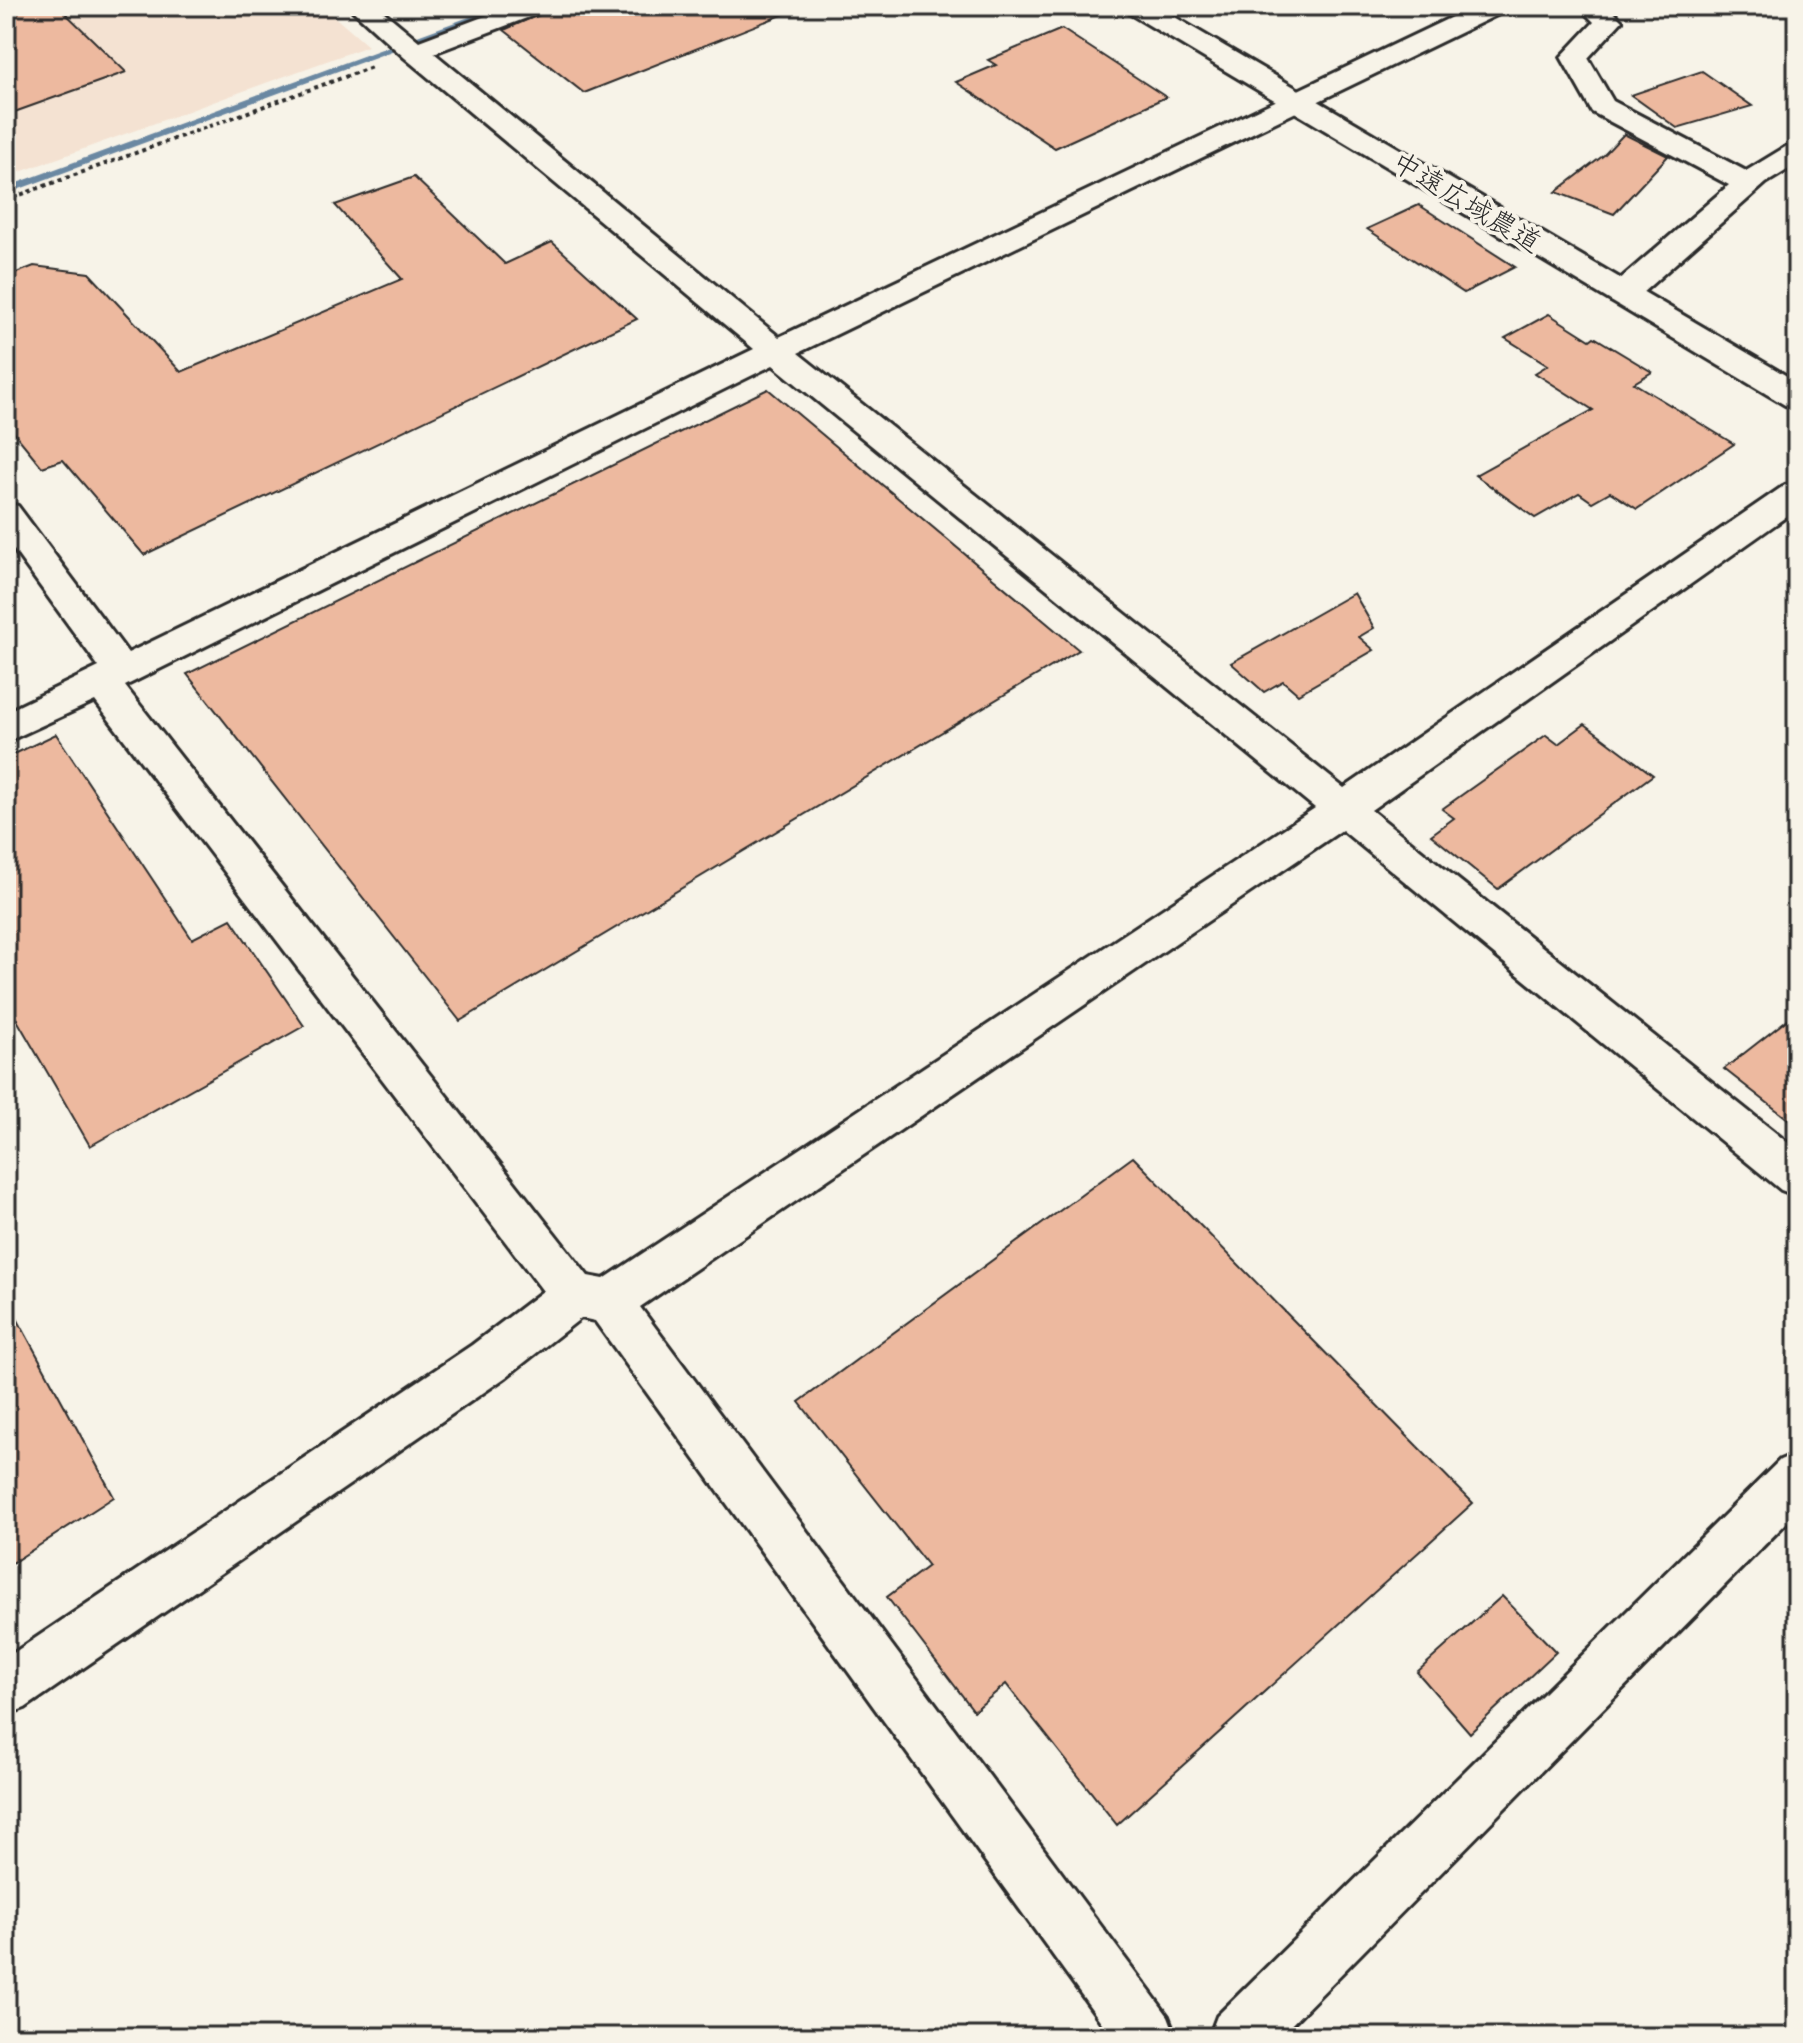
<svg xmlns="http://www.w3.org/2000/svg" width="1803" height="2043" font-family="Caveat,'Klee One',sans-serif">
<rect width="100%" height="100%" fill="#f7f3e8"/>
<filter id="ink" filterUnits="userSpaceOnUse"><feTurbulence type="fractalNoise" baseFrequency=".0125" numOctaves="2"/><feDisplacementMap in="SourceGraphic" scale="16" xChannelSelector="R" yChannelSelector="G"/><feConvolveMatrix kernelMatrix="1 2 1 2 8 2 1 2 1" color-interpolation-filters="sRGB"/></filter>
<g filter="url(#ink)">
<!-- built -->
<path fill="#f4e2d2" d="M6,6H322L368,46L6,177Z"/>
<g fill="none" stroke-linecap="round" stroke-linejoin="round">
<!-- stream -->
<path fill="#6b88a2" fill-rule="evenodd" d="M499,6H513L6,194V187Z"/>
</g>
<!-- building -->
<path fill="#edb99f" stroke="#2b2b2b" stroke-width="2" d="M6,6H58L126,72L6,115Z
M558,6H797V9L584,93L504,30Z
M1062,29L1166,97L1055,148L956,82L996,65L988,60Z
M1702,71L1752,106L1677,128L1631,95Z
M1624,134L1668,156L1614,214L1556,192L1604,155Z
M414,177L505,264L552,242L637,319L144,555L63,460L42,467L6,423V277L34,266L89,273L181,372L402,279L335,205Z
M1419,205L1515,267L1464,293L1367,229Z
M1549,314L1590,340L1594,337L1652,372L1634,383L1734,444L1637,509L1610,492L1592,502L1579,493L1535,518L1475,475L1593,410L1535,373L1548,365L1505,338Z
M768,389L1079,650L460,1021L187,674Z
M1354,593L1374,628L1359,637L1374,650L1298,694L1283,681L1264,692L1231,663Z
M1585,724L1653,775L1498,889L1431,835L1454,818L1442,809L1546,735L1558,744Z
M56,734L192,939L231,919L304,1026L90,1146L6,1001V758Z
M1797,1012V1126L1724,1069Z
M1133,1157L1473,1503L1117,1825L1006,1684L974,1711L887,1597L928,1566L799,1402Z
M6,1298L114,1497L6,1567Z
M1502,1596L1556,1652L1470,1733L1417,1672Z"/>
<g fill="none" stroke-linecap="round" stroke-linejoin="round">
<!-- minor casing -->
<g stroke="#2b2b2b" stroke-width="6">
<path id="minor" d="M348,6H377L419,41L512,6H549L545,11L434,53L779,337L1475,6H1509L1505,11L798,353L1344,788L1785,485L1797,482V509L1371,810L1797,1150V1196L1781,1190L1342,830L640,1307L1168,2016L1176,2037H1112L595,1321L581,1318L506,1377L25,1708L6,1715V1658L472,1345L543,1291L95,701L6,742V712L99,667L6,539V503L18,506L128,653L754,349L405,58ZM773,365L1315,808L604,1279L588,1276L125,686Z
M1578,6H1607L1622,21L1588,58L1613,101L1746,171L1787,146L1797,144V164L1766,183L1633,301L1622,303L1611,301L1607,294L1611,287L1729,185L1592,112L1561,57L1594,22Z
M1797,1453V1512L1279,2037H1209L1217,2016L1780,1460Z"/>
</g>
<!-- tertiary casing -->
<g stroke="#2b2b2b" stroke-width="6">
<path id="tertiary" d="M1123,6H1156L1797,382V408L1785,405L1127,12Z"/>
</g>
<!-- path -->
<path stroke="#2b2b2b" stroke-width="4" stroke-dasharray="4 4" stroke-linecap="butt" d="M6,200L372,67"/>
<!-- minor -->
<use href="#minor" fill="#f7f3e8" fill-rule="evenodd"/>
<!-- tertiary -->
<use href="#tertiary" fill="#f7f3e8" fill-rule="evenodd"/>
</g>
</g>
<g text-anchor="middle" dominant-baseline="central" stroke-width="8" stroke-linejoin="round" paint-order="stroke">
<!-- far-street labels -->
<g font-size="28" fill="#2b2b2b" stroke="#f7f3e8">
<text transform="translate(1467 202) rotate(31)">中遠広域農道</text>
</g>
</g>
<!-- margin -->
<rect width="1803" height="2043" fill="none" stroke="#f7f3e8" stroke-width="32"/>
<rect x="16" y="16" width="1771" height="2011" fill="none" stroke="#2b2b2b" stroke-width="3" filter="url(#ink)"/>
</svg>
